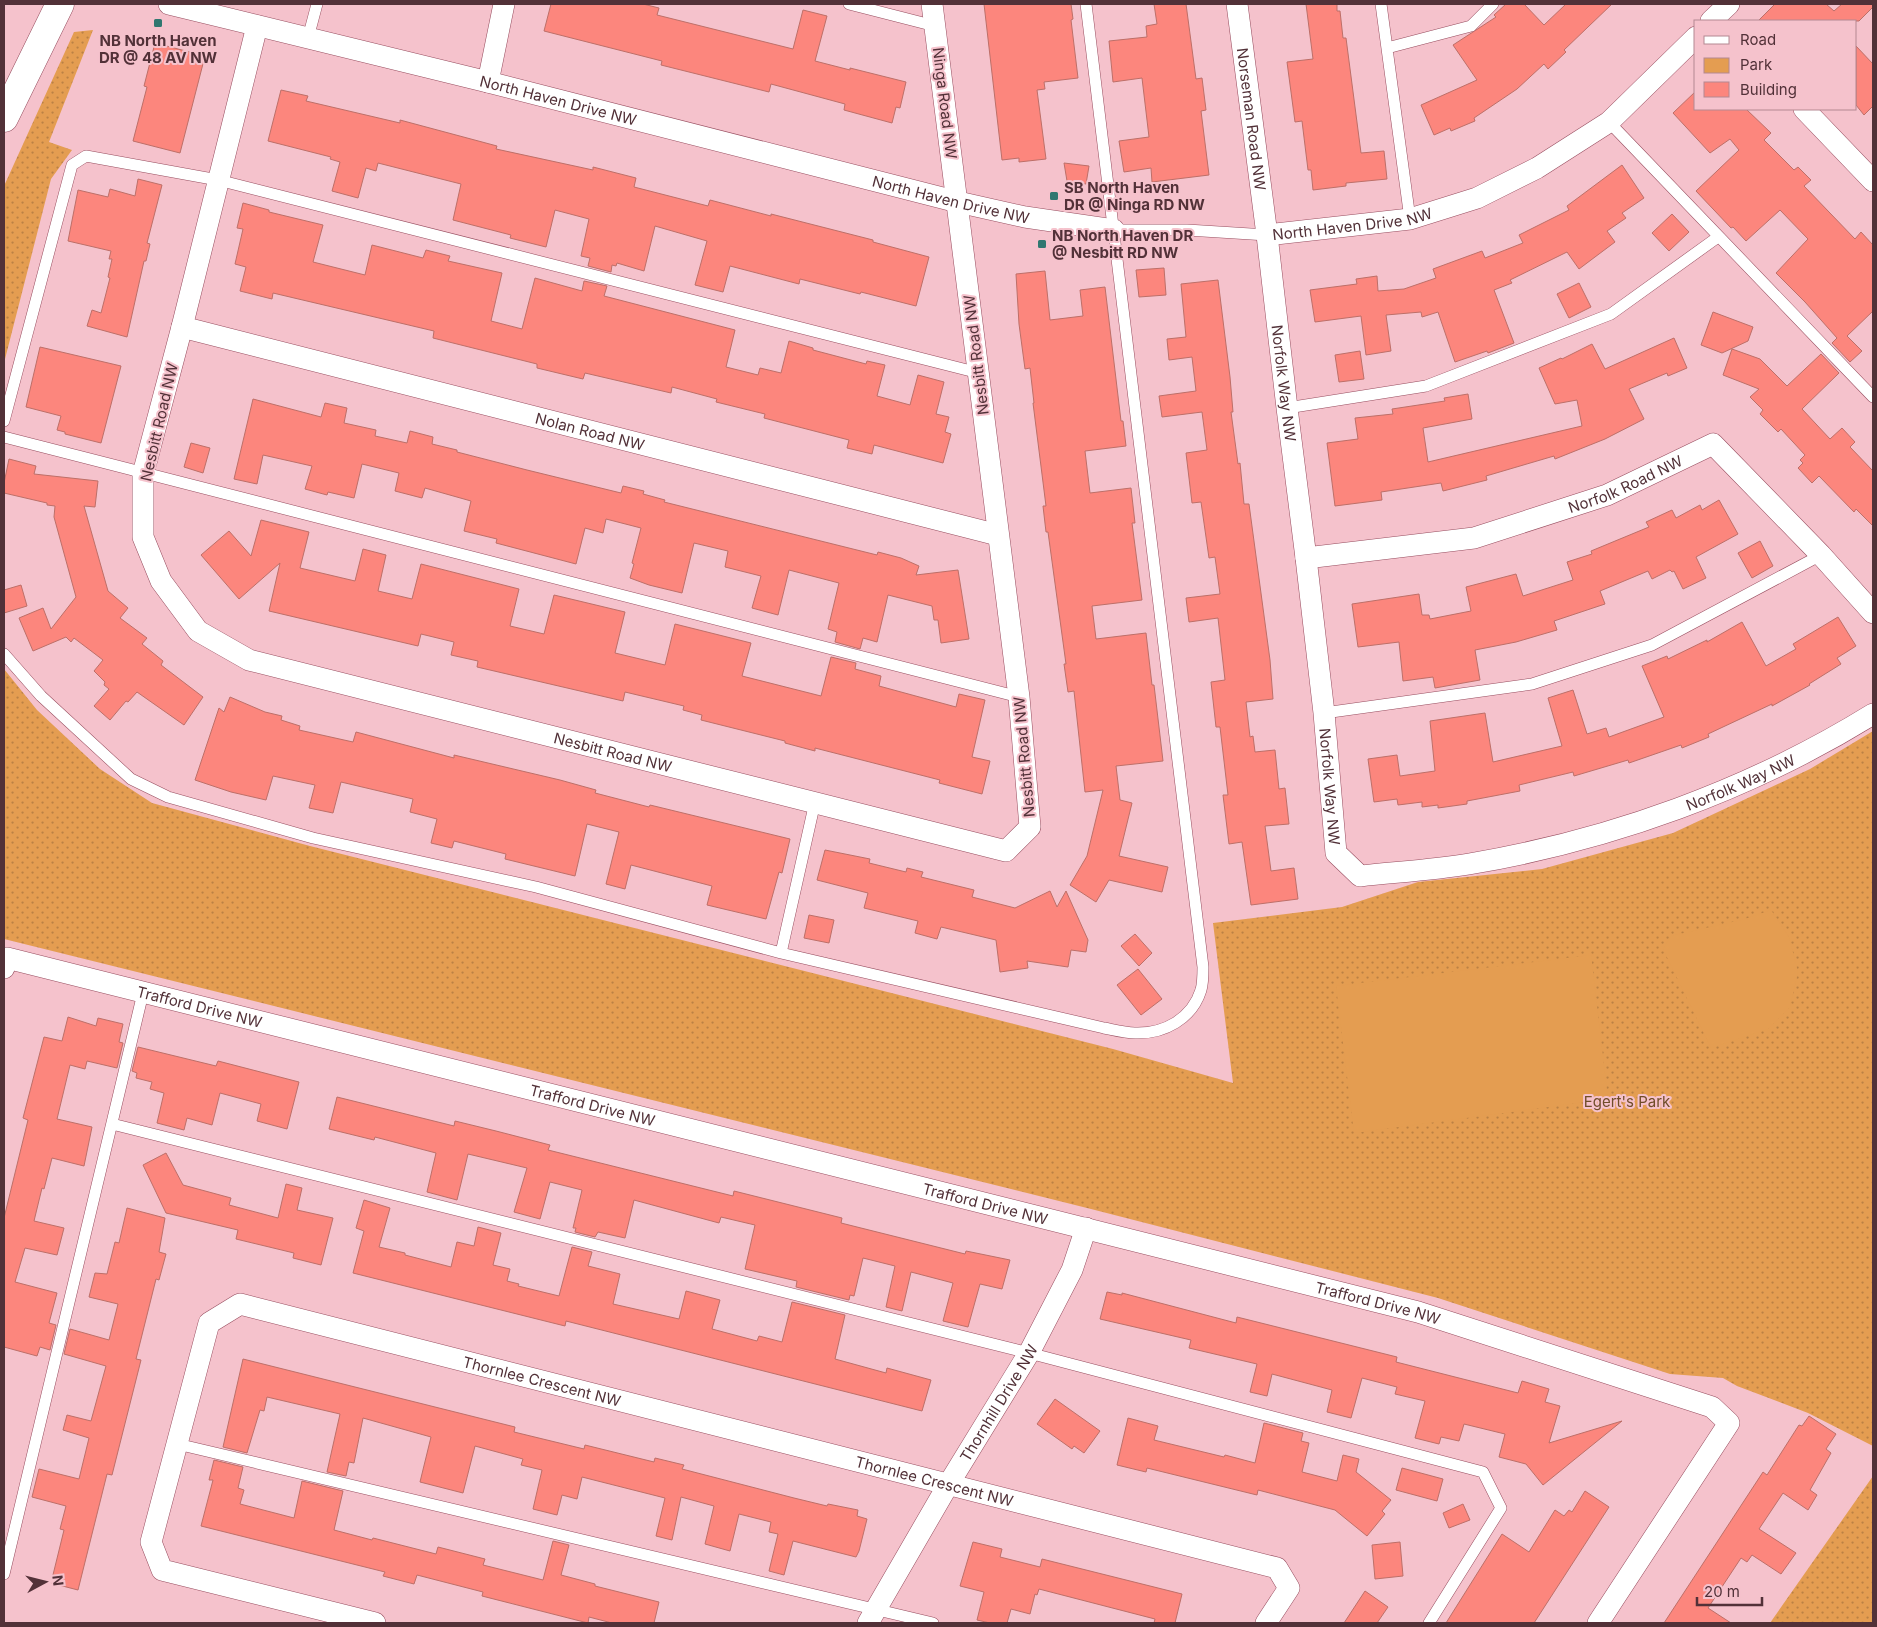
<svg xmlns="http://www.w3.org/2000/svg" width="1877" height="1627" font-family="Inter,sans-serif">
<defs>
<pattern id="green-dots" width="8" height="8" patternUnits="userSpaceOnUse" patternTransform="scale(1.25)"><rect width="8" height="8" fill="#e49d51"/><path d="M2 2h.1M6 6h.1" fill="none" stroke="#bb8144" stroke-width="1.8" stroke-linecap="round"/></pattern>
</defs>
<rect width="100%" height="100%" fill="#f5c2cc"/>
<!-- green -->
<path fill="url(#green-dots)" d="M93,30L49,142L72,150L51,179L4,363V186L74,32Z
M4,669L37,710L100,769L152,803L310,846L1113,1049L1233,1083L1213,923L1342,907L1418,882L1542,869L1673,833L1810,769L1873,731V1446L1808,1413L1737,1386L1723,1378L1670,1374L1438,1298L1091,1209L4,939Z
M1873,1476V1623H1770Z"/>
<!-- pitch -->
<path fill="#e49d51" d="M1771,910L1789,937L1798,972L1790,1007L1768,1029L1711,1048L1663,949L1671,936L1745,919Z
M1591,955L1608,1099L1354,1133L1336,986Z"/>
<!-- building -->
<path fill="#fc867d" stroke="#bd6f68" d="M551,4H643L659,8L657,15L793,49L803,10L827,16L815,61L850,70V68L906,82L900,108L896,107L892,123L844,110L845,104L771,84L769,92L661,65L662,61L544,31Z
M984,4H1071L1073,19L1071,20L1078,78L1044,82L1045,89L1037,90L1046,159L1019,162V158L1002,160Z
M1154,4H1186L1196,79L1202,78L1206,110L1201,111L1209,175L1152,182L1151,168L1124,172L1119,141L1149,137L1142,78L1113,82L1109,41L1147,37L1146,26L1157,24Z
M1306,4H1337V11H1340L1343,38H1346L1361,153L1384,151L1387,179L1346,183V186L1313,190L1311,170H1308L1302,121L1295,122L1287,62L1313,59Z
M1506,4H1524L1544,25L1566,4H1612L1564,50L1566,52L1548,69L1544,64L1517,89L1474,118L1475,121L1451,131L1450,128L1434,135L1421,105L1477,80L1453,45L1496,17L1494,15Z
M1775,4H1826L1834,11L1842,4H1873V7L1859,21H1758Z
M155,43L205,56L180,153L133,141L147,87L144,86Z
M1856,46L1873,64V106L1864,115L1856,105Z
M281,90L308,96L306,101L400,123V120L497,146L496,149L593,170V167L636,178L634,187L708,206L710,200L771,216V214L873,240V242L929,257L916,306L861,292L860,294L800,279L799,284L730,266L723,292L695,285L707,241L655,226L644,271L617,263L616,266L612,265L611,272L588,266L590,258L581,256L589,219L555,210L546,247L510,238L511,235L453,220L461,184L378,163L376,171L366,168L358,198L332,191L340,162L330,159L331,157L268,141Z
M1696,91V109H1746L1771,133L1764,140L1794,170L1798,167L1811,180L1804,186L1855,239L1861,232L1873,245V311L1847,336L1862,351L1850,362L1832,343L1837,338L1805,302L1776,273L1808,239L1780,210L1746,241L1733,227L1731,228L1696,191L1739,150L1730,139L1710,153L1673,113Z
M1064,163L1089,166L1086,184L1067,181Z
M1622,165L1644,198L1622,213L1626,218L1607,231L1615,242L1579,269L1567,252L1510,280L1512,283L1494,290L1514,343L1488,353L1487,351L1455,362L1438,312L1422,317L1421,312L1386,315L1391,351L1366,355L1361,316L1315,322L1310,290L1357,284L1356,279L1377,276L1378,291L1404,289L1436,278L1433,269L1482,251L1485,258L1523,243L1519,235L1569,210L1567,206Z
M138,179L162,185L147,243L150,244L146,261H144L127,337L87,326L92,310L101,313L110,278L108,277L112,259H109L111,251L68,241L78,190L108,197L110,189L135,196Z
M243,203L269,210V212L323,225L313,262L365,275L372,245L423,258L426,250L450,256L448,261L502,273L491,321L522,329L535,278L582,291L584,281L607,286L604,296L735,330L726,367L758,375L760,368L781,373L789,341L813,348V350L866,364L867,361L885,365L877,396L910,405L918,375L944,382L936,414L949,417L945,432L951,434L943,463L874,445L872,454L847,448L849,440L764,418L765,414L716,402L717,399L672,387L671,393L585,373L583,379L537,368V364L433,338L434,331L273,293L272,299L240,291L246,267L235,264L243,229L237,228Z
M1672,214L1689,232L1669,251L1652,233Z
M1164,268L1166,295L1139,297L1136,270Z
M1045,271L1050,320L1083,316L1080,290L1105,287L1121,421H1123L1126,446L1085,451L1090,493L1131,488L1135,523H1132L1142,600L1092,606L1096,639L1146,633L1152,685H1154L1163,761L1116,766L1120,800L1132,803L1119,856L1168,867L1162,892L1109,880L1096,902L1070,885L1087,856L1103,790L1085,792L1074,691L1068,692L1064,664H1066L1048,532H1046L1043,506H1046L1033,403H1034L1030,368L1025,369L1019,324L1016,274Z
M1218,280L1230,377L1233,412H1231L1238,464L1240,463L1244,504H1249L1270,660L1273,699L1246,702L1250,737L1253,736L1255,752L1275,750L1279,789L1285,788L1289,824L1265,826L1271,871L1294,868L1298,899L1251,905L1242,842L1229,844L1223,795H1228L1220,727H1216L1211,682L1225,680L1218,618L1189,622L1186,598L1220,594L1215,557L1209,558L1201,502L1192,503L1186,453L1207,450L1202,412L1162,417L1159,396L1196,391L1192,357L1169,360L1167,339L1186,337L1181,284Z
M1579,283L1591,307L1569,318L1557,294Z
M1713,312L1753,327L1748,341L1722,353L1701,345Z
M1674,338L1687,368L1668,376L1667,373L1629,389L1644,419L1605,439L1555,459L1554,456L1486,476L1487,480L1443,491L1441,483L1381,492L1382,500L1335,506L1327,443L1358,439L1355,418L1393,414L1392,409L1445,401L1444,398L1468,394L1472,419L1423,428L1428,462L1582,426L1577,400L1555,404L1539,368L1561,358L1562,359L1592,344L1605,369Z
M40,347L121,366L101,443L65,434V432L57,430L61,416L26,407Z
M1732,349L1760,359L1787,386L1821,354L1839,373L1802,409L1830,439L1842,428L1855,442L1850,447L1873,471V526L1856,509L1854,512L1819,476L1812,483L1798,468L1803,463L1800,460L1805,455L1781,429L1778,432L1760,414L1763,410L1750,397L1759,389L1723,375Z
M1360,351L1364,379L1339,382L1335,355Z
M253,399L321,417L325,403L347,408L344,423L376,430L375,436L407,443L410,431L433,437L432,444L457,450V452L527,470L621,493L623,486L644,491L643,494L665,500L664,502L877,555L878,552L901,558L919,566L916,575L958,570L969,639L941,643L938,620H934L932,606L888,595L877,642L863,638L860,649L835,642L837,632L828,629L839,583L789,570L778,615L752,608L761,576L725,567L728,551L694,543L682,593L649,585L630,578L634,564L632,563L641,528L606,519L603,533L585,528L576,564L496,543L497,539L464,531L471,501L425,488L422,498L395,491L399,473L362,464L354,498L328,492L327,495L305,489L312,466L263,455L257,484L234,479Z
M191,443L210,448L203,473L184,467Z
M9,459L36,466L34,474L98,481L95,507L84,506L108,591L128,608L120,618L147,638L142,644L163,661L161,665L203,697L184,725L137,692L128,702L126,701L110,720L94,706L109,689L104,685L105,682L94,671L103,660L74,638L71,642L66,637L33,651L19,618L43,608L51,629L76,597L54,517L55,506L47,505V503L4,493V483Z
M1719,500L1738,534L1696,557L1706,578L1683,589L1674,571L1672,572L1670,570L1652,579L1648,571L1600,591L1605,604L1554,621L1557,630L1516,642L1475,650L1480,680L1435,688L1433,677L1403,681L1399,642L1358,647L1352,604L1419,594L1422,615H1429L1430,619L1471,611L1466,587L1516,574L1523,596L1573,580L1567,562L1592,554L1591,551L1649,527L1646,522L1672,510L1676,518L1700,505L1702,510Z
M261,520L309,532L300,568L355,581L363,549L386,555L378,591L412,599L421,564L519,589L510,626L544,634L554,595L625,612L615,653L665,665L675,624L751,643L742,676L821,696L831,657L856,663L855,669L881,676L879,686L956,707L959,694L985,700L972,757L990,761L982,794L939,783L940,780L815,748V751L785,743V741L701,720L702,715L683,710L684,706L625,692L623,701L477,667L478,661L451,655L454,642L421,634L418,646L269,611L280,563L239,599L201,555L229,531L251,556Z
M1760,541L1773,566L1752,578L1738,553Z
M21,585L27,606L4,613V590Z
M1838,617L1856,646L1837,658L1841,664L1809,684L1810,685L1772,706V704L1708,734L1709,737L1682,748L1681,745L1629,763L1628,760L1574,776L1573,772L1519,785L1520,791L1467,801V804L1438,808V805L1422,807V802L1398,805L1397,799L1374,802L1368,759L1397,755L1400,776L1435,771L1430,721L1485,713L1493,762L1562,746L1548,698L1573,690L1587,734L1606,728L1609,737L1664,717L1642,666L1667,656L1668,659L1707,640V642L1742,622L1766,666L1796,649L1793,644Z
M230,697L265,712L282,716L281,720L300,726L299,730L353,742L356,732L454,758V755L560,780L596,790L595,793L649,807L650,805L790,839L782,873L779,872L766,919L707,905L712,886L631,865L625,889L606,884L619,832L587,824L575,876L505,859L506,854L454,841L452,848L431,843L437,819L410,812L413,799L341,782L333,813L309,808L315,785L273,776L266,800L231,792L195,780L219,708L224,712Z
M825,850L870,859L869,863L906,872L907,868L923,872L921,877L974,890L972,897L1015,908L1050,891L1057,907L1066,891L1088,940L1086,952L1071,950L1068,967L1027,961L1028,968L1000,972L996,940L941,927L937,939L915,933L918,921L864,908L868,893L817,880Z
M809,915L834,920L829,943L804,938Z
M1135,934L1152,953L1139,966L1121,946Z
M1138,969L1162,999L1141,1015L1117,985Z
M68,1017L96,1026L98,1018L123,1024L119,1042L123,1043L117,1068L87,1061L85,1069L70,1065L57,1119L92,1127L84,1166L52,1158L44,1189L42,1188L34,1221L64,1228L57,1255L25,1248L15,1282L57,1293L49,1323L56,1325L50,1350L40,1347L37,1356L4,1347V1218L28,1120L23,1118L44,1037L62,1041Z
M138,1047L216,1066L218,1061L299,1082L287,1129L257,1121L261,1104L220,1093L212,1125L187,1118L184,1130L157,1123L164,1093L150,1089L152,1082L136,1078L137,1073L132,1071Z
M337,1097L454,1126L455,1121L496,1131L550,1145L548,1150L733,1196L734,1191L842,1218L841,1223L965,1254L966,1251L1010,1260L1002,1289L980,1284L968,1327L943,1321L953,1283L911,1272L902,1311L886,1307L895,1266L863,1258L854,1296L850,1295L849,1300L796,1287L797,1281L745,1269L755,1225L721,1217L719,1223L634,1200L625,1238L598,1232L595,1237L575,1232L576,1228H573L582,1190L550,1182L540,1219L514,1212L527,1168L468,1154L457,1200L427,1192L436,1153L375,1137L374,1140L329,1129Z
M166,1153L183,1185L231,1198L229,1205L278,1218L286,1184L302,1188L297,1210L333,1218L321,1265L293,1258L294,1253L236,1239L238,1230L166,1213L143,1165Z
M364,1200L390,1208L379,1247L405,1253V1255L451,1267L457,1242L474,1246L478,1227L501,1233L493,1265L510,1269L507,1281L519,1284L518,1286L559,1296L572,1247L592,1252L588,1266L620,1274L613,1304L679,1319L686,1291L720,1300L712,1329L757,1341L759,1336L782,1342L792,1302L845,1315L835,1359L886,1373L887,1368L931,1380L922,1411L566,1321L565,1326L353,1273L364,1231L356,1228Z
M127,1208L165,1218L159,1252L166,1254L159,1280L156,1279L136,1359L141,1360L112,1475L107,1474L78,1590L51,1583L64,1530L60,1529L66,1506L32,1497L39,1469L79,1479L89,1438L63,1430L67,1415L91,1421L106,1366L64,1354L70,1329L109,1340L118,1304L89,1297L95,1273L107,1274L115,1242L119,1243Z
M1107,1292L1122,1295V1293L1236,1323L1237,1317L1397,1357L1396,1362L1518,1393L1522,1381L1549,1389L1545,1402L1560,1406L1549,1443L1622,1421L1543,1485L1526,1464L1499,1457L1505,1434L1464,1424L1459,1441L1441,1437L1439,1444L1415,1438L1425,1401L1395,1394L1397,1387L1362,1378L1351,1418L1327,1412L1332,1390L1272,1374L1267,1396L1250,1392L1257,1364L1189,1348L1191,1340L1100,1319Z
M243,1359L515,1427L514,1432L584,1449L585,1445L654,1462L655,1458L684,1465L682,1469L794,1498L827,1506L828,1504L858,1510L857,1516L867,1519L859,1551L856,1557L793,1541L784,1575L769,1571L778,1534L769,1532L771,1522L739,1514L730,1551L705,1544L714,1506L681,1497L672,1540L656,1536L665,1498L582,1477L577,1499L562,1495L557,1515L533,1509L542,1470L521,1465L523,1459L475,1446L463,1493L420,1482L431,1437L363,1418L354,1463L349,1462L346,1476L327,1472L340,1414L267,1397L264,1411L260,1410L247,1453L223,1447Z
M1055,1399L1100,1431L1084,1453L1074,1446L1072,1449L1037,1424Z
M1809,1416L1836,1434L1826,1449L1831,1453L1810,1490L1817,1495L1808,1510L1783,1493L1759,1529L1796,1553L1781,1574L1752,1555L1747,1562L1741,1558L1708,1608L1731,1623H1664L1763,1472L1767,1475L1799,1425L1802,1426Z
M1128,1418L1158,1426L1154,1440L1224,1457L1225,1455L1255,1463L1264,1423L1303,1433L1301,1441L1309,1443L1302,1472L1337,1481L1343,1455L1359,1459L1356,1472L1391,1500L1382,1511L1385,1514L1367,1536L1335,1510L1258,1490L1257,1495L1147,1468L1146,1472L1117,1465Z
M214,1460L243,1467L238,1488L244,1490L240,1504L294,1518L302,1481L343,1491L334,1530L372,1540L373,1538L436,1554L438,1547L485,1559L483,1565L543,1580L553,1541L569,1545L561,1575L595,1584V1586L659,1602L654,1623H612L589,1617L588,1623L482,1596L483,1592L417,1575L414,1584L383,1576L385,1572L201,1526L213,1480H209Z
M1402,1468L1443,1479L1437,1501L1396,1490Z
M1585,1491L1609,1507L1534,1623H1446L1502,1534L1529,1552L1555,1510L1564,1516L1569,1510L1572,1512Z
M1463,1504L1470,1520L1449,1528L1443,1513Z
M973,1542L1002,1549L1000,1557L1040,1567L1042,1559L1182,1594L1175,1623H1154L1155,1619L1039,1589L1037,1595L1035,1594L1030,1614L1011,1609L1007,1623H990L977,1620L984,1592L960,1586Z
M1400,1542L1403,1576L1375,1579L1372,1545Z
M1365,1591L1388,1607L1377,1623H1344Z"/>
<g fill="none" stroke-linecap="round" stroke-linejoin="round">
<!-- service casing -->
<g stroke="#974d5f" stroke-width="12">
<path id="service" d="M849,4L935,26
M1381,4L1410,219
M308,38L317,4
M1387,48L1471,26L1493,4
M1609,122L1873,397
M1114,230H1187L1267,235
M1287,408L1426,386L1611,314L1718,237
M4,421L72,165L86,156L218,180L979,373
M4,437L1019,697
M4,654L41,696L131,779L168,797L313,838L536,887L781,953L1104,1028C1114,1030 1125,1033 1135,1033C1164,1034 1192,1019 1201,990C1203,983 1203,974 1203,967L1086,4
M1324,713L1532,684L1652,645L1821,555
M781,953L815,802
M112,1124L1029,1353L1483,1472L1501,1508L1429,1623
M177,1444L933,1623
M4,1574L143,993"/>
</g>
<!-- minor casing -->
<g stroke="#974d5f" stroke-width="22">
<g id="minor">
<path id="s1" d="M169,4L488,82L958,202L1025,217L1114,230"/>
<path id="s2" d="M1237,4L1267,235L1287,408L1306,558L1324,713L1336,853L1360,876C1396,872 1433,870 1469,864C1611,840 1750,790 1873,714"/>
<path d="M1711,21L1729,4"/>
<path id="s3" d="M257,26L182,327L143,474V537L161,581L198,631L249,660L1006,851L1030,827L1019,697L932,4"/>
<path d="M488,82L504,4"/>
<path d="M1804,109L1873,181"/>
<path id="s4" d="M1267,235L1410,219L1477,198L1537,168L1609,122L1696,37"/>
<path id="s5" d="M182,327L998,535"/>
<path id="s6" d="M1306,558L1474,538L1607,495L1713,444L1821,555L1873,613"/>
<path id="s7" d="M4,968L7,958L1418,1312L1712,1407L1729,1423L1598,1623"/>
<path id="s8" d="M375,1623L162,1570L151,1542L209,1323L240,1304L1277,1568L1289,1588L1266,1623"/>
<path id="s9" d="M868,1623L948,1485L1029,1353L1072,1270L1086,1228"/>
</g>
</g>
<!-- tertiary casing -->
<g stroke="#974d5f" stroke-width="29">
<path id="tertiary" d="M4,118L60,4"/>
</g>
<!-- service -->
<use href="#service" stroke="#fff" stroke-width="11"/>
<!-- minor -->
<use href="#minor" stroke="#fff" stroke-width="21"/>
<!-- tertiary -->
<use href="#tertiary" stroke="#fff" stroke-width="28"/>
</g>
<!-- markers -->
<g fill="#307770" stroke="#f5c2cc" stroke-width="2">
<rect x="153" y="18" width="10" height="10" rx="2.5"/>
<rect x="1049" y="191" width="10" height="10" rx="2.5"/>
<rect x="1037" y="239" width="10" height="10" rx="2.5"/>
</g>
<g text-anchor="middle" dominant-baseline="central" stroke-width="4" stroke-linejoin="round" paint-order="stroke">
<!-- poi labels -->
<g font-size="15" font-weight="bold" fill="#523138" stroke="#f5c2cc" text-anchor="start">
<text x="158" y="40" text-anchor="middle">NB North Haven<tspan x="158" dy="17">DR @ 48 AV NW</tspan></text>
<text x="1064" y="187">SB North Haven<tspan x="1064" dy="17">DR @ Ninga RD NW</tspan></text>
<text x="1052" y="235">NB North Haven DR<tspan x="1052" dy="17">@ Nesbitt RD NW</tspan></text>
</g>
<!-- street labels -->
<g font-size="15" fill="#523138" stroke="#f5c2cc">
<text stroke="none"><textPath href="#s1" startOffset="401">North Haven Drive NW</textPath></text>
<text transform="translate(945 103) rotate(83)">Ninga Road NW</text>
<text stroke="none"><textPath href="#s2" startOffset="116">Norseman Road NW</textPath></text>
<text stroke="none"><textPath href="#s1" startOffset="806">North Haven Drive NW</textPath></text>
<text stroke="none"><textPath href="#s4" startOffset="86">North Haven Drive NW</textPath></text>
<text transform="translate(976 355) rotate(-97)">Nesbitt Road NW</text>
<text stroke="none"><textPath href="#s2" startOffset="382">Norfolk Way NW</textPath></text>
<text transform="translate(159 422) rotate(-77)">Nesbitt Road NW</text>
<text stroke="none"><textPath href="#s5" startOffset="421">Nolan Road NW</textPath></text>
<text stroke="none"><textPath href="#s6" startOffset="330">Norfolk Road NW</textPath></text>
<text stroke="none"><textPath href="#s3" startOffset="1069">Nesbitt Road NW</textPath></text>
<text transform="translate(1024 757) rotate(-95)">Nesbitt Road NW</text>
<text stroke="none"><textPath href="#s2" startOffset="1282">Norfolk Way NW</textPath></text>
<text stroke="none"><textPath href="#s2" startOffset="788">Norfolk Way NW</textPath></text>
<text stroke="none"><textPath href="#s7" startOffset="209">Trafford Drive NW</textPath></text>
<text stroke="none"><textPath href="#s7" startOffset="614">Trafford Drive NW</textPath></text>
<text stroke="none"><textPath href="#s7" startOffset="1019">Trafford Drive NW</textPath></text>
<text stroke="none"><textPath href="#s7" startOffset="1424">Trafford Drive NW</textPath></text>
<text stroke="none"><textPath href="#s8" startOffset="824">Thornlee Crescent NW</textPath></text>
<text stroke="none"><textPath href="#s9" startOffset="256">Thornhill Drive NW</textPath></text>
<text stroke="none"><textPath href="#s8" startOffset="1229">Thornlee Crescent NW</textPath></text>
</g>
<!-- park labels -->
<g font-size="15" fill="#704d29" stroke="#f5c2cc">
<text x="1627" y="1101">Egert's Park</text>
</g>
</g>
<!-- border -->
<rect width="1877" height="1627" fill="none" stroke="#523138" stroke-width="10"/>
<!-- legend -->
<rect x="1694" y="20" width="162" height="90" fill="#f5c2cc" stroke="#b48891"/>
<rect x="1704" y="36" width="25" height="8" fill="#ffffff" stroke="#b48891"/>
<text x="1740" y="45" font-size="15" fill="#523138">Road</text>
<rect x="1704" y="58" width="25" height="15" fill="#e49d51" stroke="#b48891"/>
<text x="1740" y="70" font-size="15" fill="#523138">Park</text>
<rect x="1704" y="82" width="25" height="15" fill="#fc867d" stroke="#b48891"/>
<text x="1740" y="95" font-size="15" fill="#523138">Building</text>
<!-- north arrow -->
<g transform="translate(45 1582) rotate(83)" stroke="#f5c2cc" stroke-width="4" paint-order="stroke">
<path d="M0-4L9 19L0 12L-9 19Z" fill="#523138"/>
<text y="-8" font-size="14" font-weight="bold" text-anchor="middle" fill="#523138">N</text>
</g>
<!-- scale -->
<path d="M1697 1597v8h65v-8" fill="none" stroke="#523138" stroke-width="2.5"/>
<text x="1704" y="1597" font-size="15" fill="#523138" stroke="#f5c2cc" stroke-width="4" paint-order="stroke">20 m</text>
</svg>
